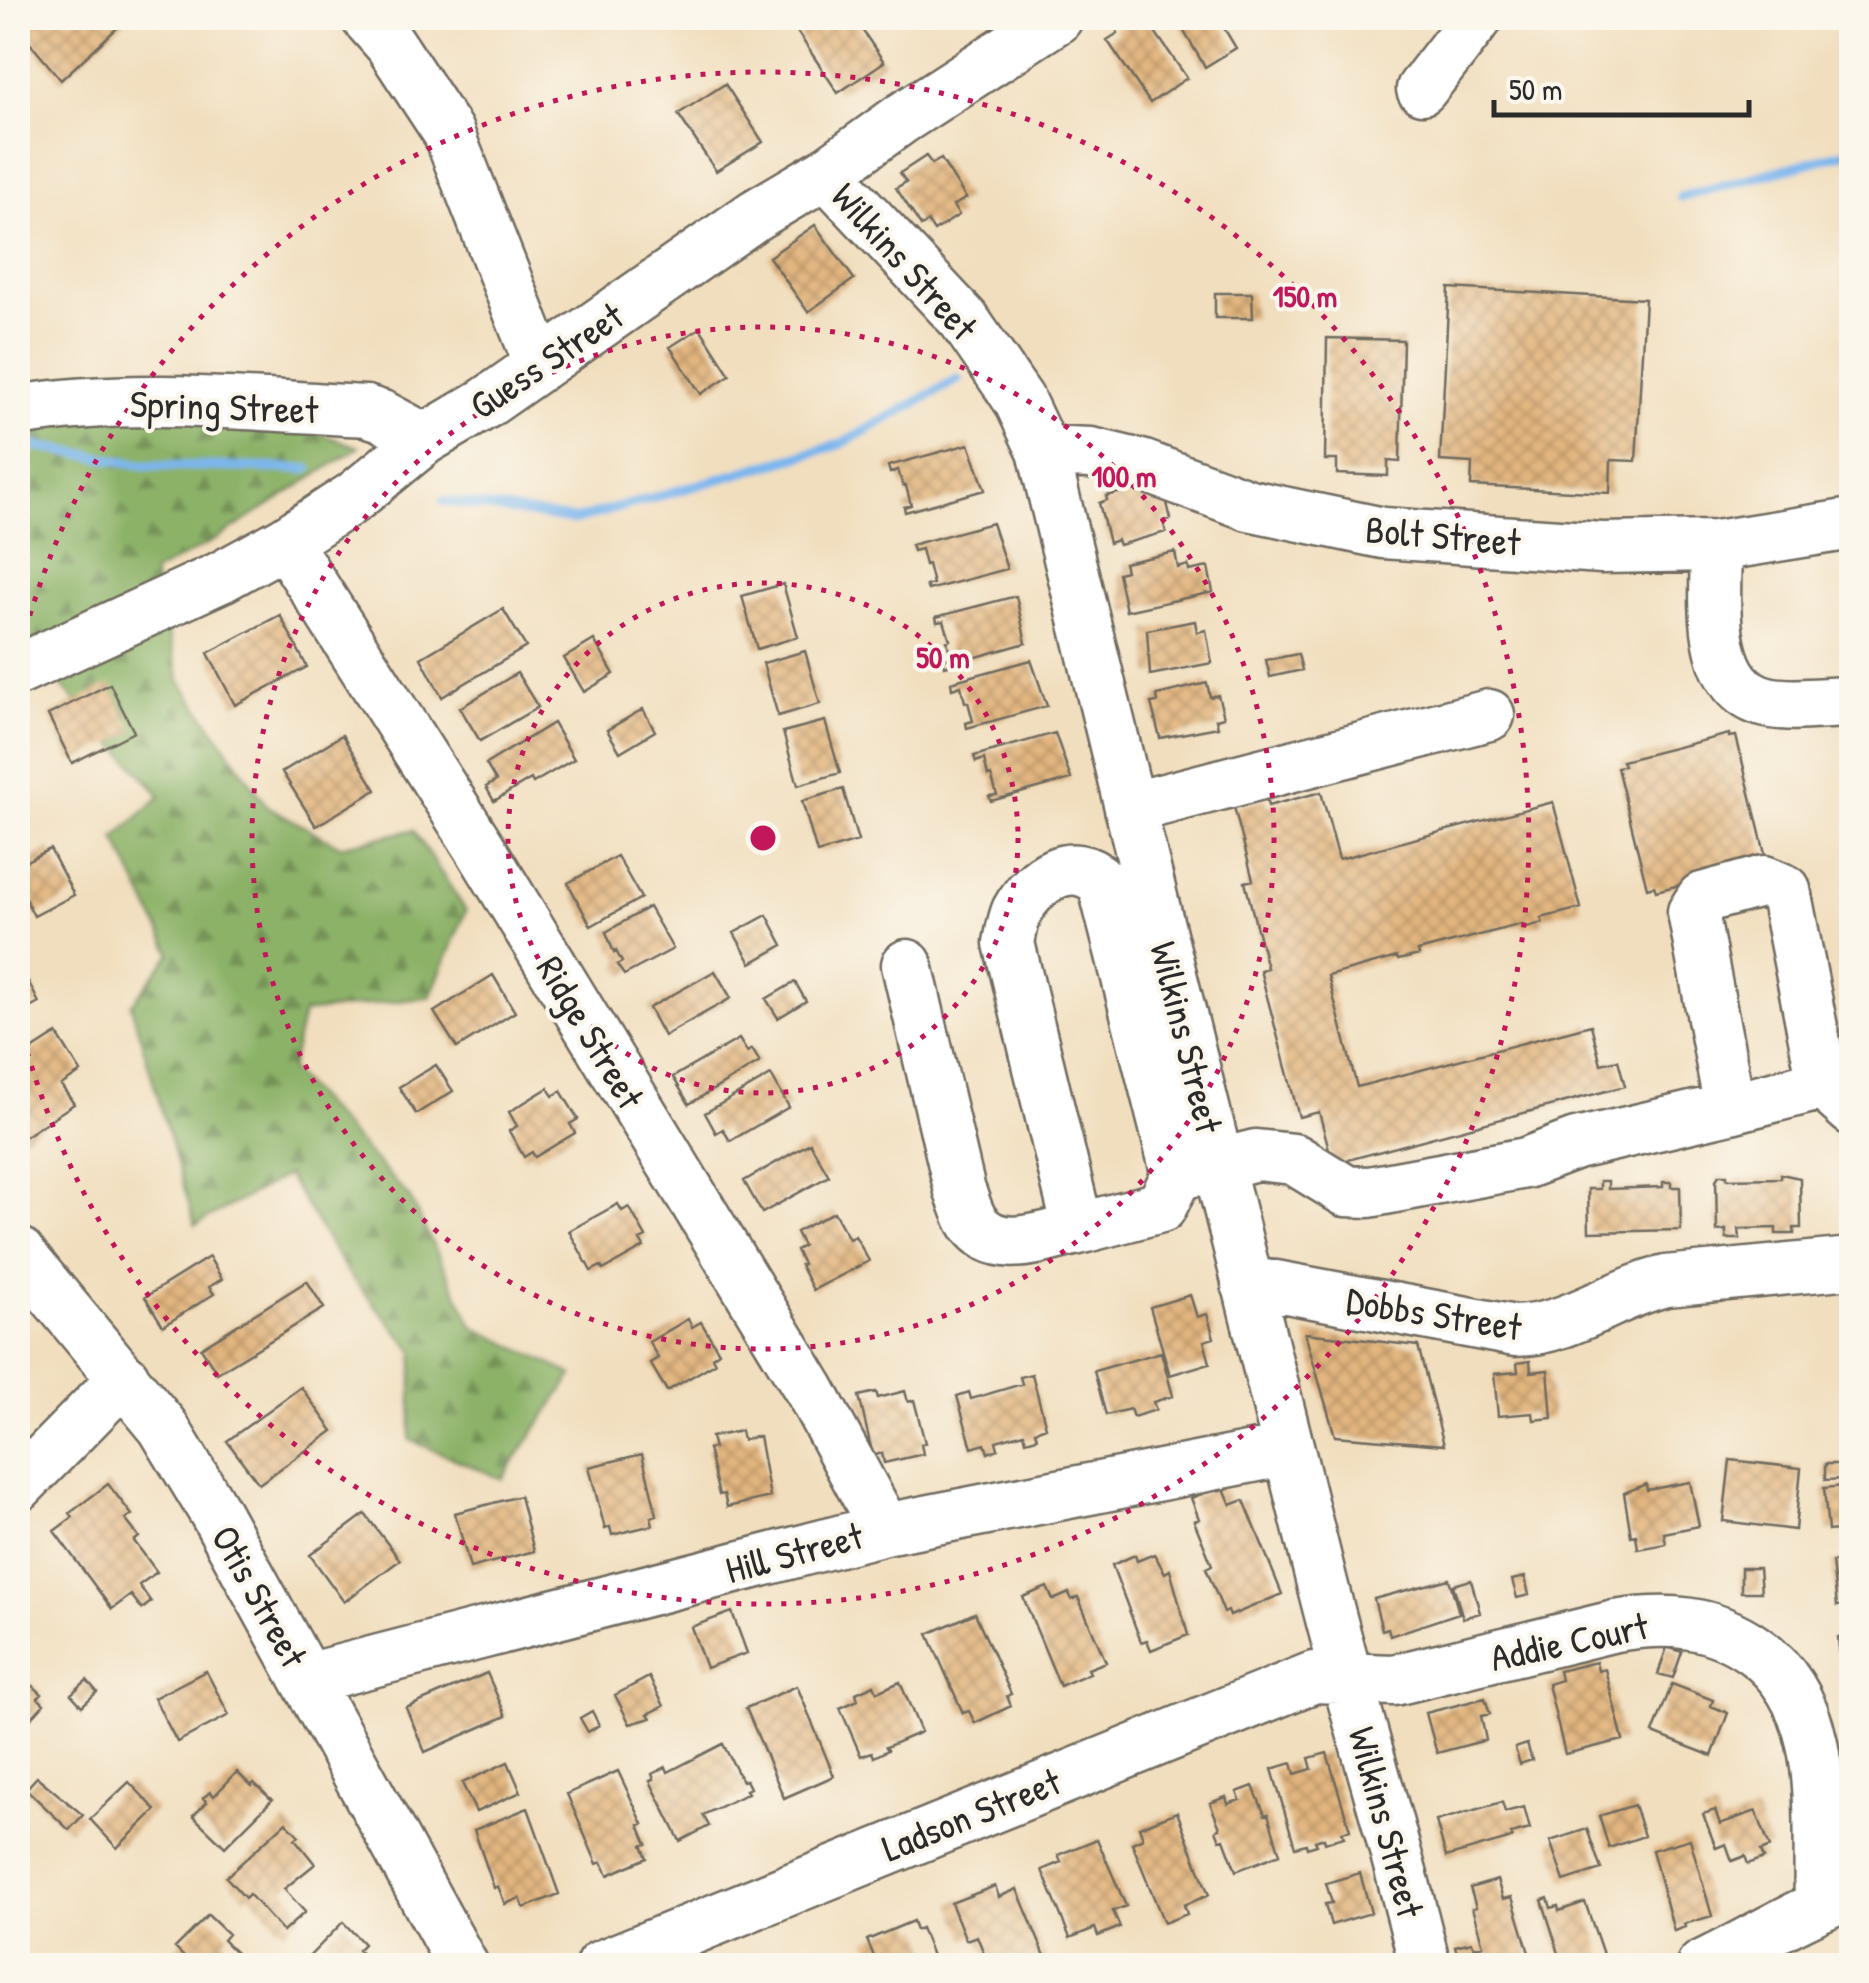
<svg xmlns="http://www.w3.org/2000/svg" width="1869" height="1983" font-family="'Patrick Hand',sans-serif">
<defs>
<pattern id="forest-firs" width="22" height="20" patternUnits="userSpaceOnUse" patternTransform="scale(2.5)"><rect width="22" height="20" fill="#8cb268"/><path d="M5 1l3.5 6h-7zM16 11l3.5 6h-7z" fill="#739156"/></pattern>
<pattern id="building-cross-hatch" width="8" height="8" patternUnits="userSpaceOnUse" patternTransform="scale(2.5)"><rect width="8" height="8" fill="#e3b67f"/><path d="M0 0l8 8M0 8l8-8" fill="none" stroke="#b89468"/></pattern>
</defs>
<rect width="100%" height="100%" fill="#fbf7ec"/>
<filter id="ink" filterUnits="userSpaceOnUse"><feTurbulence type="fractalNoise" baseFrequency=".01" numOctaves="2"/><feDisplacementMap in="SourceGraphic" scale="20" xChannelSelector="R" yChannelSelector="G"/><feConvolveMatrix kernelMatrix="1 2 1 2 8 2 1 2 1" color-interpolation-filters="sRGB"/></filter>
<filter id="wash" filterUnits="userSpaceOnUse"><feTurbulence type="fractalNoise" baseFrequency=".0048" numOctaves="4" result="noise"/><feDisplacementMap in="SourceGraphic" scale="40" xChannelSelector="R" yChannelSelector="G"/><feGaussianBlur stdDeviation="2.25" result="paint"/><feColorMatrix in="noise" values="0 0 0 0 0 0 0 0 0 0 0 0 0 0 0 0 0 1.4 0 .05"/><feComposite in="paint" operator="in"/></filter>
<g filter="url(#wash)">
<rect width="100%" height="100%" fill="#f1debe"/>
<!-- forest -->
<path fill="url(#forest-firs)" stroke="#5c6e4a" stroke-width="2.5" d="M219,400L359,447L217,539L153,573L180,681L267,806L340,846L413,830L466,911L430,997L303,1013L290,1070L409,1197L474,1327L573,1375L502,1479L410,1440L414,1351L347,1272L287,1175L195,1225L131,1005L171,953L115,838L161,796L18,637V418Z"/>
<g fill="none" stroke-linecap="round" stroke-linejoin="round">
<!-- stream -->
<path stroke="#7cb6ed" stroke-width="10" d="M1681,197L1852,151
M18,447L28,445L145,465L308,469
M444,501L575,520L841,444L958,379"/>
</g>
<g id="blocks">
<!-- building -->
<path fill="url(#building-cross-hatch)" d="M18,18H128L61,80L18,29Z
M815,18H854L884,62L838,93L796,30Z
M1133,18H1139L1143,23L1147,20L1187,78L1150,103L1107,40L1118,33L1116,29Z
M1176,18H1218L1236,48L1205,67Z
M725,84L763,142L716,171L678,114Z
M926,156L932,164L941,159L966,198L953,206L959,215L934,231L928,222L921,226L896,188L906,182L900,173Z
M815,225L854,279L808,312L769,257Z
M1449,288L1645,299L1636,461L1611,460L1610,493L1471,486L1472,463L1440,461Z
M1215,293H1252L1253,318H1215Z
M700,328L730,375L701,394L670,347Z
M1327,338L1403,340L1400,462L1388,461V476L1337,474V460H1325Z
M969,444L985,490L905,512L904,507L911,505L906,486H903L898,470L890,473L888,466Z
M1153,484L1164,491L1171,519L1163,521L1166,532L1119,545L1117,540L1109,543L1099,503L1107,500L1106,496Z
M992,523L1007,569L928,590L926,586L933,584L928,564L925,565L921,549L913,551L911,545Z
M1175,552L1178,568L1188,565L1189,571L1208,567L1213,592L1126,611L1118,573L1126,571L1124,563Z
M783,584L798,637L757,649L742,596Z
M1016,596L1026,643L945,666L943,659L951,657L947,641L950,640L944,621L937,622L936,617Z
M503,609L526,647L442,697L421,658Z
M280,615L307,667L235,705L208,653Z
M1195,621L1197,632L1206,630L1212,663L1150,675L1147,630Z
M594,640L614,674L584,692L564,658Z
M805,651L820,704L778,716L763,663Z
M1298,654L1302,670L1270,677L1266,660Z
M1031,660L1047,706L967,728L966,723L973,721L968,702H965L961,686L952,689L951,682Z
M517,673L538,707L480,741L460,708Z
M1207,683L1210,697L1218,695L1224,717L1216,719L1218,727L1160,738L1151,703L1158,702L1157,695Z
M110,684L134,732L72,763L48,715Z
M643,709L655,731L620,752L607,730Z
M825,721L840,773L798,785L783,732Z
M553,723L574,759L533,783L531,779L494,801L486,787L496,781L486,764Z
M1055,733L1071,779L991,801L989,796L997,795L991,775L988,776L984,759L976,762L974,756Z
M1729,734V737L1736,736L1766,858L1762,864L1656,891L1654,886L1647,888L1617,767L1624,765L1622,761Z
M342,735L376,790L316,826L282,772Z
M843,789L858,841L817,853L802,801Z
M1321,792L1339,859L1553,802L1581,908L1541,918L1543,923L1523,928L1522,924L1418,951L1419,955L1398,960L1397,957L1328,976L1357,1087L1591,1025L1601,1064L1618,1060L1625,1086L1333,1164L1319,1112L1299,1117L1260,970L1267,968L1245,882L1253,880L1234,807L1266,799L1268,806Z
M50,849L74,895L34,916L23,894L18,897V879L24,876L19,865Z
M617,856L641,898L591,926L568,883Z
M649,907L673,949L624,975L617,965L622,962L616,951L614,953L606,932Z
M767,915L783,945L751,963L734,933Z
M18,961L39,1003L18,1014Z
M715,971L731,998L664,1036L649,1008Z
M493,975L515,1012L457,1048L434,1012Z
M795,982L806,1001L778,1018L766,999Z
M57,1034L81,1072L61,1085L74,1104L18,1141V1059Z
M739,1039L747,1052L752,1049L760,1062L689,1104L673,1077Z
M436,1065L453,1091L416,1114L399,1087Z
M771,1075L789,1107L730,1141L723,1129L716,1133L705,1113Z
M548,1088L553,1096L561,1091L578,1119L570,1124L575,1133L535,1157L532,1152L524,1157L509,1131L517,1126L509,1112Z
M810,1143L829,1176L762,1213L744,1181Z
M1781,1174L1800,1178L1801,1228H1794V1234H1776V1228L1739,1229L1740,1239H1726V1230L1717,1231L1716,1180L1719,1175H1727V1179L1781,1178Z
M1600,1181H1608V1189L1663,1187V1182H1671V1187H1680L1681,1230L1589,1232L1588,1189H1600Z
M618,1204L622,1211L629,1207L646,1237L640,1240L644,1247L603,1270L601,1266L591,1271L569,1231Z
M834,1212L849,1239L855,1236L869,1261L813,1290L800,1265L803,1264L796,1250L803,1246L796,1232Z
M209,1257L222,1279L209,1287L214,1294L163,1326L145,1297Z
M307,1281L324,1308L217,1373L201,1348Z
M1190,1295L1197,1317L1207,1314L1214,1338L1204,1341L1210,1363L1170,1375L1150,1307Z
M688,1319L692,1327L701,1322L719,1352L712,1357L715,1363L667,1391L650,1363L658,1358L649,1342Z
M1305,1333L1418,1346L1444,1445L1335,1436Z
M1161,1352L1173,1396L1153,1402L1156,1410L1133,1417L1130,1409L1106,1415L1094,1371Z
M1530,1361L1531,1372L1548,1370L1552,1418L1534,1420L1533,1413L1498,1416L1494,1374L1518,1372L1517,1363Z
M1032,1374L1046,1427L1035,1431L1037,1438L1026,1441L1024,1433L996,1441L998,1449L988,1453L985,1444L972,1448L957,1396L969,1392L971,1399L1022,1384L1020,1377Z
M301,1387L333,1431L259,1484L227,1441Z
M905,1391L908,1402L914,1400L925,1443L921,1444L923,1454L884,1463L882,1453L873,1456L859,1396L876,1392L878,1398Z
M741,1431L743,1440L759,1436L770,1497L727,1507L724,1494L719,1495L708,1449L714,1448L711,1437Z
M642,1454L657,1515L651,1517L653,1525L612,1535L610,1527L605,1529L589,1467Z
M1730,1460L1801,1468L1795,1530L1723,1521Z
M1825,1464H1845V1479L1825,1480Z
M1690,1482L1699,1526L1664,1533L1666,1544L1638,1549L1636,1535L1631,1536L1624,1493L1646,1484L1647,1490Z
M108,1484L132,1515L125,1519L139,1537L134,1541L157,1572L139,1585L151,1602L142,1609L131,1595L112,1609L54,1531L73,1517L70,1513Z
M1852,1485V1529L1828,1531L1824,1488Z
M1223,1486L1231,1505L1244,1500L1282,1594L1230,1616L1228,1611L1224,1613L1206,1568L1212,1565L1194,1521L1199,1519L1191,1498Z
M520,1496L534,1551L470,1568L455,1513Z
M365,1514L400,1560L344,1602L310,1555Z
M1154,1554L1165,1573L1170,1570L1188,1635L1151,1650L1147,1640L1141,1642L1112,1565L1135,1555L1137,1561Z
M1852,1560V1605L1837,1606L1832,1562Z
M1741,1568H1759L1761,1592H1741Z
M1525,1577L1529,1595L1517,1598L1512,1580Z
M1449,1579L1459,1613L1390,1636L1388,1628L1382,1630L1374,1599Z
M1471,1580L1480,1613L1463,1618L1453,1585Z
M1047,1587L1053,1600L1069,1593L1072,1600L1078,1597L1106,1662L1088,1669L1090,1673L1060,1686L1023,1597Z
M732,1612L747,1653L706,1668L691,1627Z
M975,1613L1011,1694L1007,1696L1011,1706L975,1723L969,1711L963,1713L928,1634Z
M1852,1635V1681L1842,1682L1838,1637Z
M1667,1647L1682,1652L1673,1678L1658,1674Z
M1596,1662L1598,1671L1605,1669L1623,1740L1565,1754L1548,1684L1561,1680L1559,1671Z
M206,1671L229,1715L177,1742L154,1698Z
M18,1672L42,1694L38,1698L44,1704L18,1733Z
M487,1673L506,1716L425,1752L406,1708Z
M649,1677L664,1706L648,1714L651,1718L630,1724L615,1695Z
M87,1680L97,1692L82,1706L71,1694Z
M900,1682L921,1732L886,1747L888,1750L874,1757L872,1752L861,1756L840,1708L858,1700L856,1693L874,1685L877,1692Z
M1672,1684L1713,1700L1711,1706L1728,1713L1712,1756L1653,1733Z
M797,1686L834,1776L784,1798L746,1708Z
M1852,1687V1703L1843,1704L1841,1688Z
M1485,1698L1490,1714L1481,1716L1486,1740L1437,1753L1426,1713Z
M592,1711L599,1725L588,1732L580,1718Z
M723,1744L742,1781L746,1780L750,1788L746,1790L748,1793L703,1815L709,1826L680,1841L650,1781L654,1779L652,1774L666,1767L668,1772Z
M1527,1744L1532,1760L1520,1764L1515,1748Z
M1327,1753L1350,1830L1342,1832L1344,1837L1325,1843L1324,1838L1315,1841L1317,1845L1307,1848L1306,1844L1295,1847L1272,1769L1292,1763L1295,1774L1312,1769L1309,1758Z
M508,1762L521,1792L476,1812L462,1783Z
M618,1771L643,1824L639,1825L647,1844L642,1845L647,1858L608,1875L602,1862L597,1864L567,1794Z
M237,1772L251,1786L254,1783L272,1800L225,1847L193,1816L207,1802L203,1798L210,1792L214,1796Z
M37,1777L83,1815L69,1830L26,1789Z
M129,1782L156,1810L117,1848L90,1819Z
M1253,1786L1265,1815L1268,1814L1280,1854L1236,1871L1224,1839L1220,1840L1216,1830L1220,1828L1210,1803L1226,1797L1228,1804L1240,1800L1237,1792Z
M1502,1802L1505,1812L1524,1807L1530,1829L1511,1834L1512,1838L1446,1857L1436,1821Z
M1634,1805L1644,1836L1609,1848L1599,1816Z
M528,1808L559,1894L524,1908L520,1898L505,1904L498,1886L494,1888L474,1830Z
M1715,1810L1720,1824L1756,1811L1770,1847L1761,1851L1764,1858L1748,1864L1745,1856L1732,1861L1726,1844L1716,1848L1703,1814Z
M1177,1812L1209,1895L1184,1905L1187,1914L1164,1923L1132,1843L1143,1838L1139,1827Z
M286,1822L299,1836L295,1839L315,1864L284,1889L305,1912L283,1932L249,1894L245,1898L226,1877Z
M1587,1829L1601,1869L1564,1881L1550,1841Z
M1097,1839L1126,1906L1113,1911L1120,1927L1098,1936L1095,1928L1070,1938L1042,1870L1061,1862L1058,1855Z
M1690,1839L1712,1916L1684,1924L1685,1927L1674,1931L1652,1850Z
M1360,1873L1371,1913L1331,1925L1325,1904L1332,1903L1326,1883Z
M1497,1880L1503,1899L1512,1897L1533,1966H1461L1455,1946L1472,1942L1474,1947L1483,1945L1472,1908L1476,1907L1470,1888Z
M995,1886L999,1897L1017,1889L1048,1963L989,1966L977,1936L966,1940L951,1903Z
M1548,1898L1551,1908L1558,1906L1559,1911L1585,1902L1604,1957L1599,1958L1601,1966H1563L1542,1900Z
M208,1915L228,1934L223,1940L249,1966H180L186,1959L175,1948Z
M913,1921L916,1930L921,1928L936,1966H878L867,1940Z
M343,1922L364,1944L358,1950L373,1966H300Z"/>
</g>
</g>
<g filter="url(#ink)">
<use href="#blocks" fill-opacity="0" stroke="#706a5e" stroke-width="2.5"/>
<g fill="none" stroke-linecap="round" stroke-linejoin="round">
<!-- minor casing -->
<g stroke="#706a5e" stroke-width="55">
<path id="minor" d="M367,18L390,44L448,132L540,365
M1422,89L1477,18
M826,173L964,320L1019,400L1043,451C1135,827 1226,1204 1321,1579C1353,1709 1394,1835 1425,1966
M18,411C132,392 250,405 366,411L382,416L425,439
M1043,451L1091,453L1141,465L1249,505L1383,533L1602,548L1716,546L1852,524
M285,542L480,848L810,1390L885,1529
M1716,546C1716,594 1704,688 1767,702C1792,708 1825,702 1852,702
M18,670L221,577L285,542L354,497L425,439L486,403L755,215L826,173L901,119L1057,18
M1130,808L1489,715
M907,965L960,1191C964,1200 967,1213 973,1222C997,1257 1044,1236 1078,1229
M1823,1084L1730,1108L1693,912L1702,898L1764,881L1785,890L1823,1084L1852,1110
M1177,1175L1161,1207L1078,1229L1009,943C1011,933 1013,920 1017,911C1035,878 1072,853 1103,883L1177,1175L1256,1155L1294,1159L1346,1191L1369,1192L1526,1163L1576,1144L1730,1108
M18,1252L163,1427L215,1513L463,1966
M1247,1284L1276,1286L1515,1331C1570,1330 1614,1293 1666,1281L1852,1263
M18,1486L124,1378
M306,1679L885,1529L1288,1450
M601,1966L1314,1677L1394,1680L1615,1626C1666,1618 1710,1619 1754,1650C1834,1705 1817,1819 1820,1905
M1702,1966C1752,1942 1800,1912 1852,1893"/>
</g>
<!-- minor -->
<use href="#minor" stroke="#fff" stroke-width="50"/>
</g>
</g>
<!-- distance rings -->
<g fill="none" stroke="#c2185b" stroke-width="5" stroke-dasharray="5 10">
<circle cx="763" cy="838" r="255"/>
<circle cx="763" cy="838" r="511"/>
<path d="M18 659A766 766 0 1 1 18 1017"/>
</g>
<g text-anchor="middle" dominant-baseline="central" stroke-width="8" stroke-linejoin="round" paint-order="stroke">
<!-- street labels -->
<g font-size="38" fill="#2b2b2b" stroke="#fbf7ec">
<text transform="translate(905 261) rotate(48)">Wilkins Street</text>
<text transform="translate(546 360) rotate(-34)">Guess Street</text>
<text transform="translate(224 406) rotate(2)">Spring Street</text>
<text transform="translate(1443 535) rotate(5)">Bolt Street</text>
<text transform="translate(591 1032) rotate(59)">Ridge Street</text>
<text transform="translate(1187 1037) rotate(76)">Wilkins Street</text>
<text transform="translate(1434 1313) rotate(9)">Dobbs Street</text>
<text transform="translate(794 1552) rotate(-15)">Hill Street</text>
<text transform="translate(260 1596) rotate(61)">Otis Street</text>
<text transform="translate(1569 1641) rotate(-12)">Addie Court</text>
<text transform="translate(971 1814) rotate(-22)">Ladson Street</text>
<text transform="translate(1387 1822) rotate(75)">Wilkins Street</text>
</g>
</g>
<circle cx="763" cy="838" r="15" fill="#c2185b" stroke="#fbf7ec" stroke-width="5"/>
<g font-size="30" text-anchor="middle" font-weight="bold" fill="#c2185b" stroke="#fbf7ec" stroke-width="8" stroke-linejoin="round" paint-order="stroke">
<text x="1305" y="307">150 m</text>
<text x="1124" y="487">100 m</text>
<text x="943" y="668">50 m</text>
</g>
<!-- margin -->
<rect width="1869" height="1983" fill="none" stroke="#fbf7ec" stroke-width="60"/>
<!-- scale -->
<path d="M1494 100v15h255v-15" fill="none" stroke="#2b2b2b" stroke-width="5"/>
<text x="1509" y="100" font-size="30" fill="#2b2b2b" stroke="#fbf7ec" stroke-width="8" paint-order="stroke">50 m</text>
</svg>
